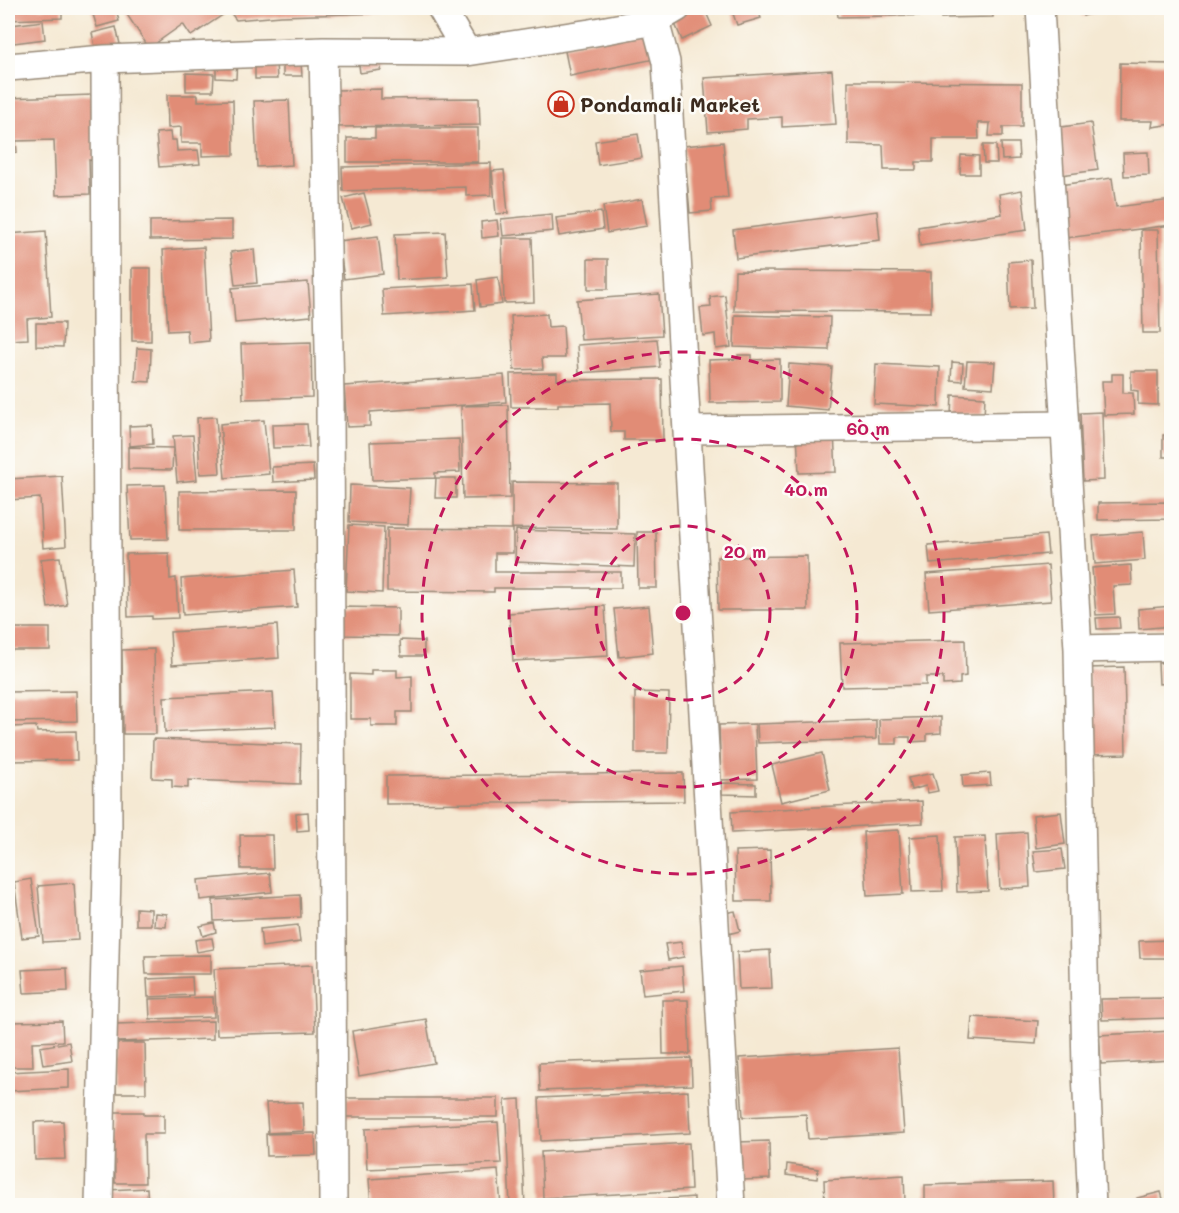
<svg xmlns="http://www.w3.org/2000/svg" width="1179" height="1213" font-family="Mali,sans-serif">
<rect width="100%" height="100%" fill="#fdfcf7"/>
<filter id="ink" filterUnits="userSpaceOnUse"><feTurbulence type="fractalNoise" baseFrequency=".0167" numOctaves="2"/><feDisplacementMap in="SourceGraphic" scale="12" xChannelSelector="R" yChannelSelector="G"/><feConvolveMatrix kernelMatrix="1 2 1 2 8 2 1 2 1" color-interpolation-filters="sRGB"/></filter>
<filter id="wash" filterUnits="userSpaceOnUse"><feTurbulence type="fractalNoise" baseFrequency=".008" numOctaves="4" result="noise"/><feDisplacementMap in="SourceGraphic" scale="24" xChannelSelector="R" yChannelSelector="G"/><feGaussianBlur stdDeviation="1.35" result="paint"/><feColorMatrix in="noise" values="0 0 0 0 0 0 0 0 0 0 0 0 0 0 0 0 0 1.4 0 .05"/><feComposite in="paint" operator="in"/></filter>
<g filter="url(#wash)">
<rect width="100%" height="100%" fill="#f5e9d3"/>
<g id="blocks">
<!-- building -->
<path fill="#e18c76" d="M8,8H62V18L8,20Z
M91,8H116L119,21L97,27Z
M127,8H150L153,11L159,8H220L224,14L191,36L183,24L149,48L124,10Z
M227,8H420L418,12L281,16L236,20Z
M691,8H704L712,26L682,40L672,17Z
M731,8H757L761,18L737,25Z
M837,8H993V17L941,18V15L838,17Z
M1081,8H1110L1083,16Z
M43,21L45,39L14,43L11,25Z
M116,27L120,44L96,51L92,33Z
M649,30L655,59L570,76L564,46Z
M379,53L381,70L360,73L358,57Z
M216,58H237L236,79L216,78Z
M276,62L277,79H255V63Z
M283,63H301L302,76H283Z
M1120,63L1172,64V124L1152,127L1153,121H1119Z
M832,70L836,124L782,127V117L747,119V129L708,132L704,78Z
M186,73L214,74L213,91H186Z
M848,81H883L882,82L1022,83V127H1003V136H989L990,123H978L979,139H933V162H916V170H884L883,145L848,144Z
M381,89V99L479,98L480,125L336,127L335,90Z
M92,95L95,161L89,160L90,194L56,195L54,140L16,141L17,152L8,153V98Z
M167,95H198V101L233,100L234,155L202,156V143H181V127L168,128Z
M289,100L292,165L257,167L254,101Z
M1091,123L1098,170L1061,175L1054,128Z
M375,128H478V162H347V138H375Z
M170,132L171,140H176L177,151L198,150L200,164L159,167L156,133Z
M638,134L642,158L598,165L595,141Z
M723,142L728,198L711,199L712,211L690,213L684,146Z
M1001,143H1018L1019,159L1002,160Z
M983,145H996L997,163H984Z
M1148,152L1149,175L1124,176L1123,153Z
M961,155L979,156V174H960Z
M491,163V195L466,196V187L343,191L342,167Z
M504,170L508,213L496,214L492,171Z
M1112,178L1116,207L1172,200V225L1066,238L1059,185Z
M1022,190L1027,230L920,246L918,227L1002,214L999,194Z
M364,193L372,223L351,228L343,198Z
M642,199L647,226L607,233L603,206Z
M877,211L880,240L736,258L733,230Z
M601,212L603,229L559,236L556,218Z
M552,214L553,231L503,236L501,219Z
M232,220V239L150,240V221Z
M497,220L499,236L482,238L481,222Z
M1141,230H1158L1160,333H1143Z
M46,231L51,317L27,319L28,339L8,340V234Z
M445,232L448,277L397,280L395,234Z
M378,236L383,274L344,279L339,241Z
M502,238H532L534,302L504,303Z
M204,247L209,341L188,343L187,330L168,331L163,250Z
M254,249L257,283L235,285L231,252Z
M588,259H608V289H588Z
M1031,260L1033,308L1010,309L1008,262Z
M132,268H151V341H132Z
M735,271L931,272V312L734,311Z
M498,277L502,304L480,307L477,280Z
M308,282L311,316L235,323L232,288Z
M473,284L475,310L384,316L382,289Z
M659,294L662,335L581,340L577,300Z
M725,295L731,347L716,349L715,334L703,336L700,308L711,307L710,297Z
M547,314L548,327L563,326L565,358H542L543,369L514,370L511,316Z
M735,315L830,317L829,350L734,347Z
M36,323H64L63,347L36,346Z
M657,339L660,367L579,373L577,345Z
M311,342L312,397L243,399L241,344Z
M137,348L151,349L150,382L135,381Z
M738,355H752V360L780,359V402L710,403L709,360L738,359Z
M967,361L995,362L993,388L965,386Z
M952,362L963,363L962,381L951,380Z
M789,364L832,367L828,410L786,406Z
M876,364L940,367L939,407L874,404Z
M1131,371H1158V405L1138,404V391L1131,390Z
M557,373V380L662,379L663,440H624V432H611L610,403L558,404V407H511L510,374Z
M1112,374H1123V393H1133L1134,414L1104,415L1102,381H1112Z
M504,375L506,402L370,412V426L347,427L344,386Z
M952,395L985,397L984,417L951,415Z
M1166,402H1172V432H1166Z
M508,405L510,498L463,499L461,406Z
M1102,412L1104,480L1083,481L1080,413Z
M216,417L220,473L200,474L197,418Z
M264,420L269,474L225,478L220,424Z
M307,424L309,447L273,448L272,425Z
M152,425L153,444L130,446L129,426Z
M834,432L836,472L799,473L797,433Z
M193,435L197,480L177,482L173,436Z
M1163,435H1172V457H1163Z
M459,439L460,472L435,473V478L372,480L370,442Z
M128,447L173,448L172,470L128,469Z
M313,465L314,480L273,482L272,467Z
M62,476L66,546L43,548L40,498L8,500V479Z
M436,478H456V498H435Z
M512,482L617,483V529L512,528Z
M165,485L168,539L130,540L127,486Z
M350,485L410,488L408,525L349,522Z
M296,490V530H179V491Z
M1172,502V519L1098,520V503Z
M349,525L384,527L382,593L346,591Z
M387,528L513,529V553H495V572H621V588H494V592L387,591Z
M516,530L635,534L634,567L515,562Z
M637,532H656L657,588H638Z
M1143,532L1145,560L1095,564L1093,536Z
M1046,535L1048,554L930,564L928,545Z
M169,553L170,579L176,578L178,618L152,619V616L128,617L126,554Z
M807,556L808,610H718L717,557Z
M60,557L67,605L48,608L41,559Z
M1048,565L1051,601L929,610L926,574Z
M1131,565L1132,585L1113,586L1115,614L1096,615L1092,568Z
M294,570L297,607L183,615L181,579Z
M605,606L608,656L513,661L509,613Z
M649,606L653,653L619,657L614,609Z
M1172,606V626L1139,629L1138,609Z
M342,607L398,608V636L341,635Z
M1119,617L1120,628L1097,629L1096,618Z
M277,625L279,658L172,665L170,632Z
M8,628H50V650H8Z
M400,640L424,641V656H401Z
M965,640L966,676L960,677V684L943,685V677H926V685L842,687L840,643Z
M154,649L156,734H123L122,650Z
M1172,662V683L1159,684L1158,663Z
M1124,667L1126,754L1089,755L1088,668Z
M371,670H397V677L412,676V712H397V726H371V719H350V674L371,675Z
M76,691L77,721L8,722V692Z
M273,692L275,727L165,732L164,697Z
M635,692L669,693L668,753H635Z
M941,717V733L927,734V741L910,742V737H897V744H880L879,719Z
M876,720V739L758,743L757,724Z
M755,724L757,779L721,780L719,725Z
M36,726L37,732L76,731L77,760L8,761V732H9V727Z
M153,739L301,744L300,784L188,780V788L172,787V779L152,778Z
M822,753L830,790L781,802L772,765Z
M683,773L684,801L386,804V776Z
M933,773L938,791L928,793L926,786L911,790L908,778Z
M990,773L991,785L963,787L962,775Z
M722,783L756,784V795L722,794Z
M922,801L923,823L732,833L731,812Z
M308,812L309,830L297,831L296,813Z
M1061,812L1065,844L1036,848L1033,815Z
M899,830L903,894L867,896L863,832Z
M1027,832L1030,887L1000,889L997,834Z
M240,835H272L273,869H241Z
M940,835L943,891L912,892L910,837Z
M985,836L988,891L957,892L955,837Z
M1062,849L1065,869L1036,872L1033,851Z
M770,850L771,901H736L735,851Z
M270,873L272,892L200,900L198,880Z
M31,879L39,936L22,938L14,882Z
M74,883L78,940L43,942L38,886Z
M300,895L301,917L214,921L213,900Z
M136,908L151,909V925H136Z
M735,911L740,931L728,934L724,913Z
M155,913L167,914L166,927L154,926Z
M214,923L216,932L203,936L200,926Z
M298,925L300,942L262,947L260,929Z
M212,938L214,949L197,952L195,940Z
M1172,940V958H1140L1139,941Z
M681,942L684,957L668,960L665,944Z
M770,950L772,988L739,989L737,952Z
M211,955V974H146L145,956Z
M312,965L315,1032L217,1035L214,969Z
M682,966L684,991L643,995L640,970Z
M67,968L68,991L24,993L22,970Z
M192,977L193,995L148,997L147,979Z
M213,997L214,1017L150,1019L149,999Z
M1172,998V1018L1102,1020L1101,999Z
M662,1000H688L690,1054H663Z
M972,1017L1038,1021L1036,1044L970,1040Z
M426,1019L434,1063L359,1076L352,1031Z
M62,1021L63,1041L32,1042L33,1067H8V1022Z
M213,1021V1039L117,1042L116,1024Z
M1172,1031V1060L1101,1064L1099,1035Z
M69,1042L72,1061L43,1065L40,1047Z
M116,1043H145L146,1093H116Z
M898,1048L904,1133L808,1139L806,1114L743,1117L739,1058Z
M691,1058L692,1085L540,1091L539,1063Z
M69,1069V1088L8,1091V1072Z
M688,1091L690,1133L541,1141L539,1098Z
M346,1098H498V1117H346Z
M520,1099L525,1206H510L505,1100Z
M303,1102L304,1131L268,1133L266,1103Z
M114,1112H144V1115H164V1134H144L145,1183H115Z
M63,1121L65,1159L35,1160L34,1122Z
M498,1122L501,1163L367,1169L365,1129Z
M315,1133L316,1155L267,1156L266,1134Z
M769,1141L770,1179L739,1180L738,1142Z
M689,1143L691,1190L543,1198L541,1152Z
M787,1164L818,1169L817,1179L786,1175Z
M498,1170L501,1206H371L369,1179Z
M904,1175L905,1202L825,1206L824,1180Z
M1053,1181L1054,1206H925V1185Z
M147,1188L148,1206H108V1190Z
M1161,1192L1165,1206H1139L1137,1198Z
M694,1197V1206H597V1204Z"/>
</g>
</g>
<g filter="url(#ink)">
<use href="#blocks" fill-opacity="0" stroke="#988a78" stroke-width="1.5"/>
<g fill="none" stroke-linecap="round" stroke-linejoin="round">
<!-- street casing -->
<g stroke="#988a78" stroke-width="30">
<path id="street" d="M441,8L467,52
M1040,8L1078,649L1086,1071L1092,1206
M655,21L666,62L731,1206
M323,51L330,399L333,1206
M8,67L105,59L323,51L467,52L590,33L655,21L677,8
M687,430L1065,425
M1078,649L1172,647
M99,1206L108,831L105,59"/>
</g>
<!-- street -->
<use href="#street" stroke="#fff" stroke-width="27"/>
</g>
</g>
<!-- distance rings -->
<g fill="none" stroke="#c2185b" stroke-width="3" stroke-dasharray="10 8">
<circle cx="683" cy="613" r="87"/>
<circle cx="683" cy="613" r="174"/>
<circle cx="683" cy="613" r="261"/>
</g>
<!-- icons -->
<defs>
<g id="shop-ring" transform="scale(1.35)"><circle r="9.5" fill="#fdfcf7" stroke="#c8321e" stroke-width="1.5"/><path d="M-5-2.5h2.3a2.7 3.5 0 0 1 5.4 0H5L5.5 6h-11ZM-1.5-2.5h3a1.5 2.3 0 0 0-3 0Z" fill="#c8321e"/></g>
</defs>
<g fill-rule="evenodd">
<use href="#shop-ring" x="561" y="104"/>
</g>
<g text-anchor="middle" dominant-baseline="central" stroke-width="5" stroke-linejoin="round" paint-order="stroke">
<!-- poi labels -->
<g font-size="20" font-weight="bold" fill="#3b2a1e" stroke="#fdfcf7" text-anchor="start">
<text x="580" y="104">Pondamali Market</text>
</g>
</g>
<circle cx="683" cy="613" r="9" fill="#c2185b" stroke="#fdfcf7" stroke-width="3"/>
<g font-size="18" text-anchor="middle" font-weight="bold" fill="#c2185b" stroke="#fdfcf7" stroke-width="5" stroke-linejoin="round" paint-order="stroke">
<text x="868" y="435">60 m</text>
<text x="806" y="496">40 m</text>
<text x="745" y="558">20 m</text>
</g>
<!-- margin -->
<rect width="1179" height="1213" fill="none" stroke="#fdfcf7" stroke-width="30"/>
</svg>
